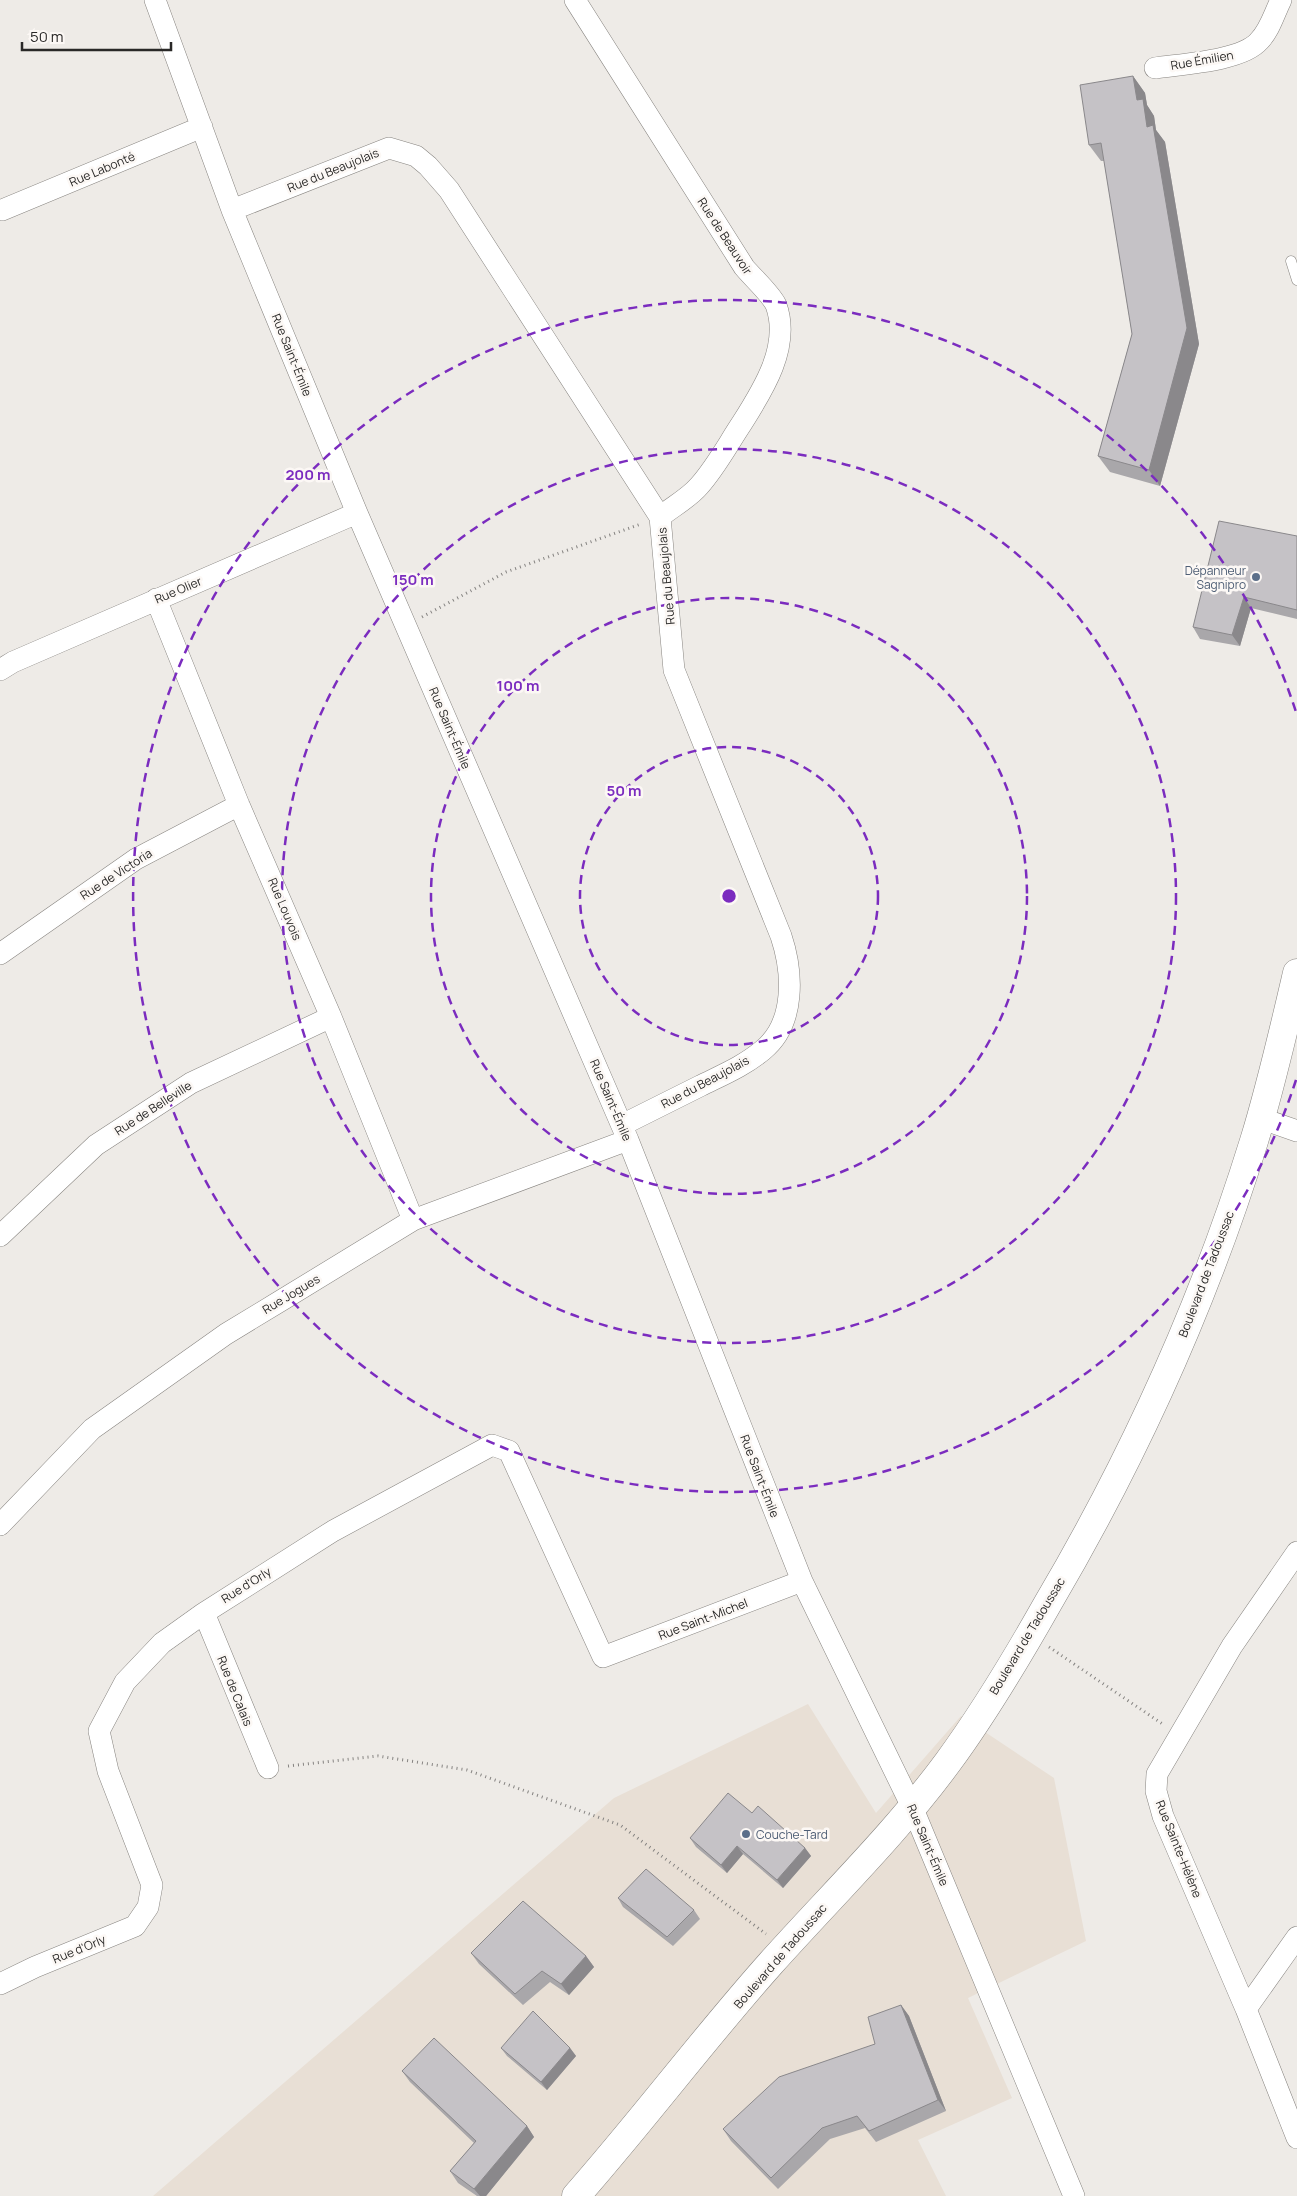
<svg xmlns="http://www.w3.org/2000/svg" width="1297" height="2196" font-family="Manrope,sans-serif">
<rect width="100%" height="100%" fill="#eeebe7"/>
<!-- built -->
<path fill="#e8dfd5" d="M808,1704L876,1813L961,1716L1054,1778L1086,1941L968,1998L1012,2098L918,2140L946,2196H153L614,1798Z"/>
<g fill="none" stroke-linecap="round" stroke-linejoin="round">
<!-- service casing -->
<g stroke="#888581" stroke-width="11">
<path id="service" d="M1291,261L1297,280"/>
</g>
<!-- minor casing -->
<g stroke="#888581" stroke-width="22">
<path id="minor" d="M155,0L232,210L357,513L628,1140L802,1581L913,1809L1074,2196
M575,0L744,267C752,277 771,294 776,305C791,346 763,390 742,423C728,444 716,467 699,486C689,498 672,507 660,517
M1155,68C1181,64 1242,61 1259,41C1270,30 1274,14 1281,0
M2,210L202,127
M232,210L389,148L416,156L428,166L449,190L660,517L674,670L781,936C793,972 796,1023 763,1050C744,1066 722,1075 700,1086C674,1099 648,1112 622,1125
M156,599L239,805L331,1017L413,1220
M0,670L13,662L357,513
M0,954L136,859L239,805
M1260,1118L1297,1131
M0,1236L96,1145L191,1083L331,1017
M0,1525L92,1429L226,1334L282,1300L413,1220L628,1140
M1297,1552L1232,1646L1157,1774L1156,1791L1163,1816L1246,2009L1297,2138
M204,1613L268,1768
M0,1984L35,1967L135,1926L148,1907L152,1885L108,1771L99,1731L125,1682L162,1643L204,1613L333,1531L492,1445L509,1451L603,1657L802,1581
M1246,2009L1297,1937"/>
</g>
<!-- primary casing -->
<g stroke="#888581" stroke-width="29">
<path id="primary" d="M576,2196C643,2120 704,2038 771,1963C831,1896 895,1834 948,1762C984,1713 1018,1656 1048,1603C1134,1457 1204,1303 1254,1141C1271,1086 1284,1029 1297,973"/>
</g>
<!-- path -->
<path stroke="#858381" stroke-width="3" stroke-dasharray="1 4" stroke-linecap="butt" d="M422,617L506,572L641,524
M1049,1647L1164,1725
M288,1766L378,1756L467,1770L620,1825L766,1934"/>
<!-- service -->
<use href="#service" stroke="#fff" stroke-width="10"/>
<!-- minor -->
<use href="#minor" stroke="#fff" stroke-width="21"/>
<!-- primary -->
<use href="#primary" stroke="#fff" stroke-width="28"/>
</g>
<!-- wall -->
<path fill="#a9a7aa" d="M1133,76L1145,93L1147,105L1154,116L1156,130L1165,142L1199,344L1160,486L1110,472L1098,456L1132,334L1104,161H1101L1089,145Z
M1297,536V619L1251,608L1240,646L1200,639L1193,627Z
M752,1813L805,1848L811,1856L783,1888L743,1854L727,1873L696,1847L690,1838Z
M618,1898L694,1910L700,1919L673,1946L623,1907Z
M471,1953L586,1956L594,1967L569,1995L550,1982L523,2005L479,1964Z
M901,2005L909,2016L946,2111L876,2142L865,2128L830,2139L778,2189L731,2141L723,2129L875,2044Z
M501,2048H570L576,2056L547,2090L507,2056Z
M402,2071L527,2126L534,2137L486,2196H477L458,2183L450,2171L474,2143L410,2082Z"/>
<!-- shaded-wall -->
<path fill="#8a888b" d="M1133,76L1145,93L1147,105L1154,116L1156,130L1165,142L1199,344L1160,486L1149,470L1137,100Z
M1244,597L1251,608L1240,646L1232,635Z
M737,1846L743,1854L727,1873L721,1865Z
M805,1848L811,1856L783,1888L777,1880Z
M586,1956L594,1967L569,1995L561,1984Z
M901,2005L909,2016L946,2111L938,2100Z
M570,2048L576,2056L547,2090L541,2082Z
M527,2126L534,2137L486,2196H480L474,2189Z"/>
<!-- building -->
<path fill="#c5c2c6" stroke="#8a888b" d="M1133,76L1137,100L1143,99L1147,127L1153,125L1187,328L1149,470L1098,456L1132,334L1101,143L1089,145L1080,85Z
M1219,521L1297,536V610L1244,597L1232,635L1193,627Z
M728,1793L752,1813L758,1806L805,1848L777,1880L737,1846L721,1865L690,1838Z
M646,1869L694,1910L667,1937L618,1898Z
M523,1901L586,1956L561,1984L542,1971L515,1994L471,1953Z
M901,2005L938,2100L869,2131L857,2116L822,2128L771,2178L723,2129L779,2077L875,2044L868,2017Z
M533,2011L570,2048L541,2082L501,2048Z
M434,2038L527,2126L474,2189L450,2171L476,2141L402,2071Z"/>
<!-- distance rings -->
<g fill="none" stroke="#7b2cbf" stroke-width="2.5" stroke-dasharray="9 6">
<circle cx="729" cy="896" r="149"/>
<circle cx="729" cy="896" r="298"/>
<circle cx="729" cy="896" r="447"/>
<path d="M1296 1080A596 596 0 1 1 1296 712"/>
</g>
<!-- markers -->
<g fill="#5c6f8a" stroke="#fcf8f5" stroke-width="2">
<circle cx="1256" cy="577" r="5"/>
<circle cx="746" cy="1834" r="5"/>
</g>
<g text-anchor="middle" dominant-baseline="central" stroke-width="5" stroke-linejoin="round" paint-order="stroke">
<!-- street labels -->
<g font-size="12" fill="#292827" stroke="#fcf8f5">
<text transform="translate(1202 60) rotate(-10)">Rue Émilien</text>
<text transform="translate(102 169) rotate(-23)">Rue Labonté</text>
<text transform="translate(333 170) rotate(-22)">Rue du Beaujolais</text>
<text transform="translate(725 236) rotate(57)">Rue de Beauvoir</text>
<text transform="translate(292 355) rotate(68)">Rue Saint-Émile</text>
<text transform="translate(666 576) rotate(-95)">Rue du Beaujolais</text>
<text transform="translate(178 590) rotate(-23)">Rue Olier</text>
<text transform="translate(450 728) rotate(67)">Rue Saint-Émile</text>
<text transform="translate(116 874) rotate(-33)">Rue de Victoria</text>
<text transform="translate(285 909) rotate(67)">Rue Louvois</text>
<text transform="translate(705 1082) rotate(-28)">Rue du Beaujolais</text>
<text transform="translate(611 1100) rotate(67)">Rue Saint-Émile</text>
<text transform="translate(153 1108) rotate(-33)">Rue de Belleville</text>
<text transform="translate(1206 1274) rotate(-69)">Boulevard de Tadoussac</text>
<text transform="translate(291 1294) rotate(-31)">Rue Jogues</text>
<text transform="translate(760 1476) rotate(69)">Rue Saint-Émile</text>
<text transform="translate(246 1585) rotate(-32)">Rue d'Orly</text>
<text transform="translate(703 1619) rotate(-21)">Rue Saint-Michel</text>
<text transform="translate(1027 1636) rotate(-59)">Boulevard de Tadoussac</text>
<text transform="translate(235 1691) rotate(68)">Rue de Calais</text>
<text transform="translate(928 1845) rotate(67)">Rue Saint-Émile</text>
<text transform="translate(1179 1849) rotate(68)">Rue Sainte-Hélène</text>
<text transform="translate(79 1949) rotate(-22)">Rue d'Orly</text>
<text transform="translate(780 1956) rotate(-49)">Boulevard de Tadoussac</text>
</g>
<!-- service labels -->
<g font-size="12" fill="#4e5e75" stroke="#fcf8f5" text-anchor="end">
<text x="1246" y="570">Dépanneur<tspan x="1246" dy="14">Sagnipro</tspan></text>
<text x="756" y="1834" text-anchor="start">Couche-Tard</text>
</g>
</g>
<circle cx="729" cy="896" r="8" fill="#7b2cbf" stroke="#fcf8f5" stroke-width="2.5"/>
<g font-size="15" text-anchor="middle" font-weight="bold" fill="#7b2cbf" stroke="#fcf8f5" stroke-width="5" stroke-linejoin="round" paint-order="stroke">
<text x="308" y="480">200 m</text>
<text x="413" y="585">150 m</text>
<text x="518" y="691">100 m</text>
<text x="624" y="796">50 m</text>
</g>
<!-- scale -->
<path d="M22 42v8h149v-8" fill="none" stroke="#292827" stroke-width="2.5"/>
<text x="30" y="42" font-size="15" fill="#292827" stroke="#fcf8f5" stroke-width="4" paint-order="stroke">50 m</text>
</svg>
